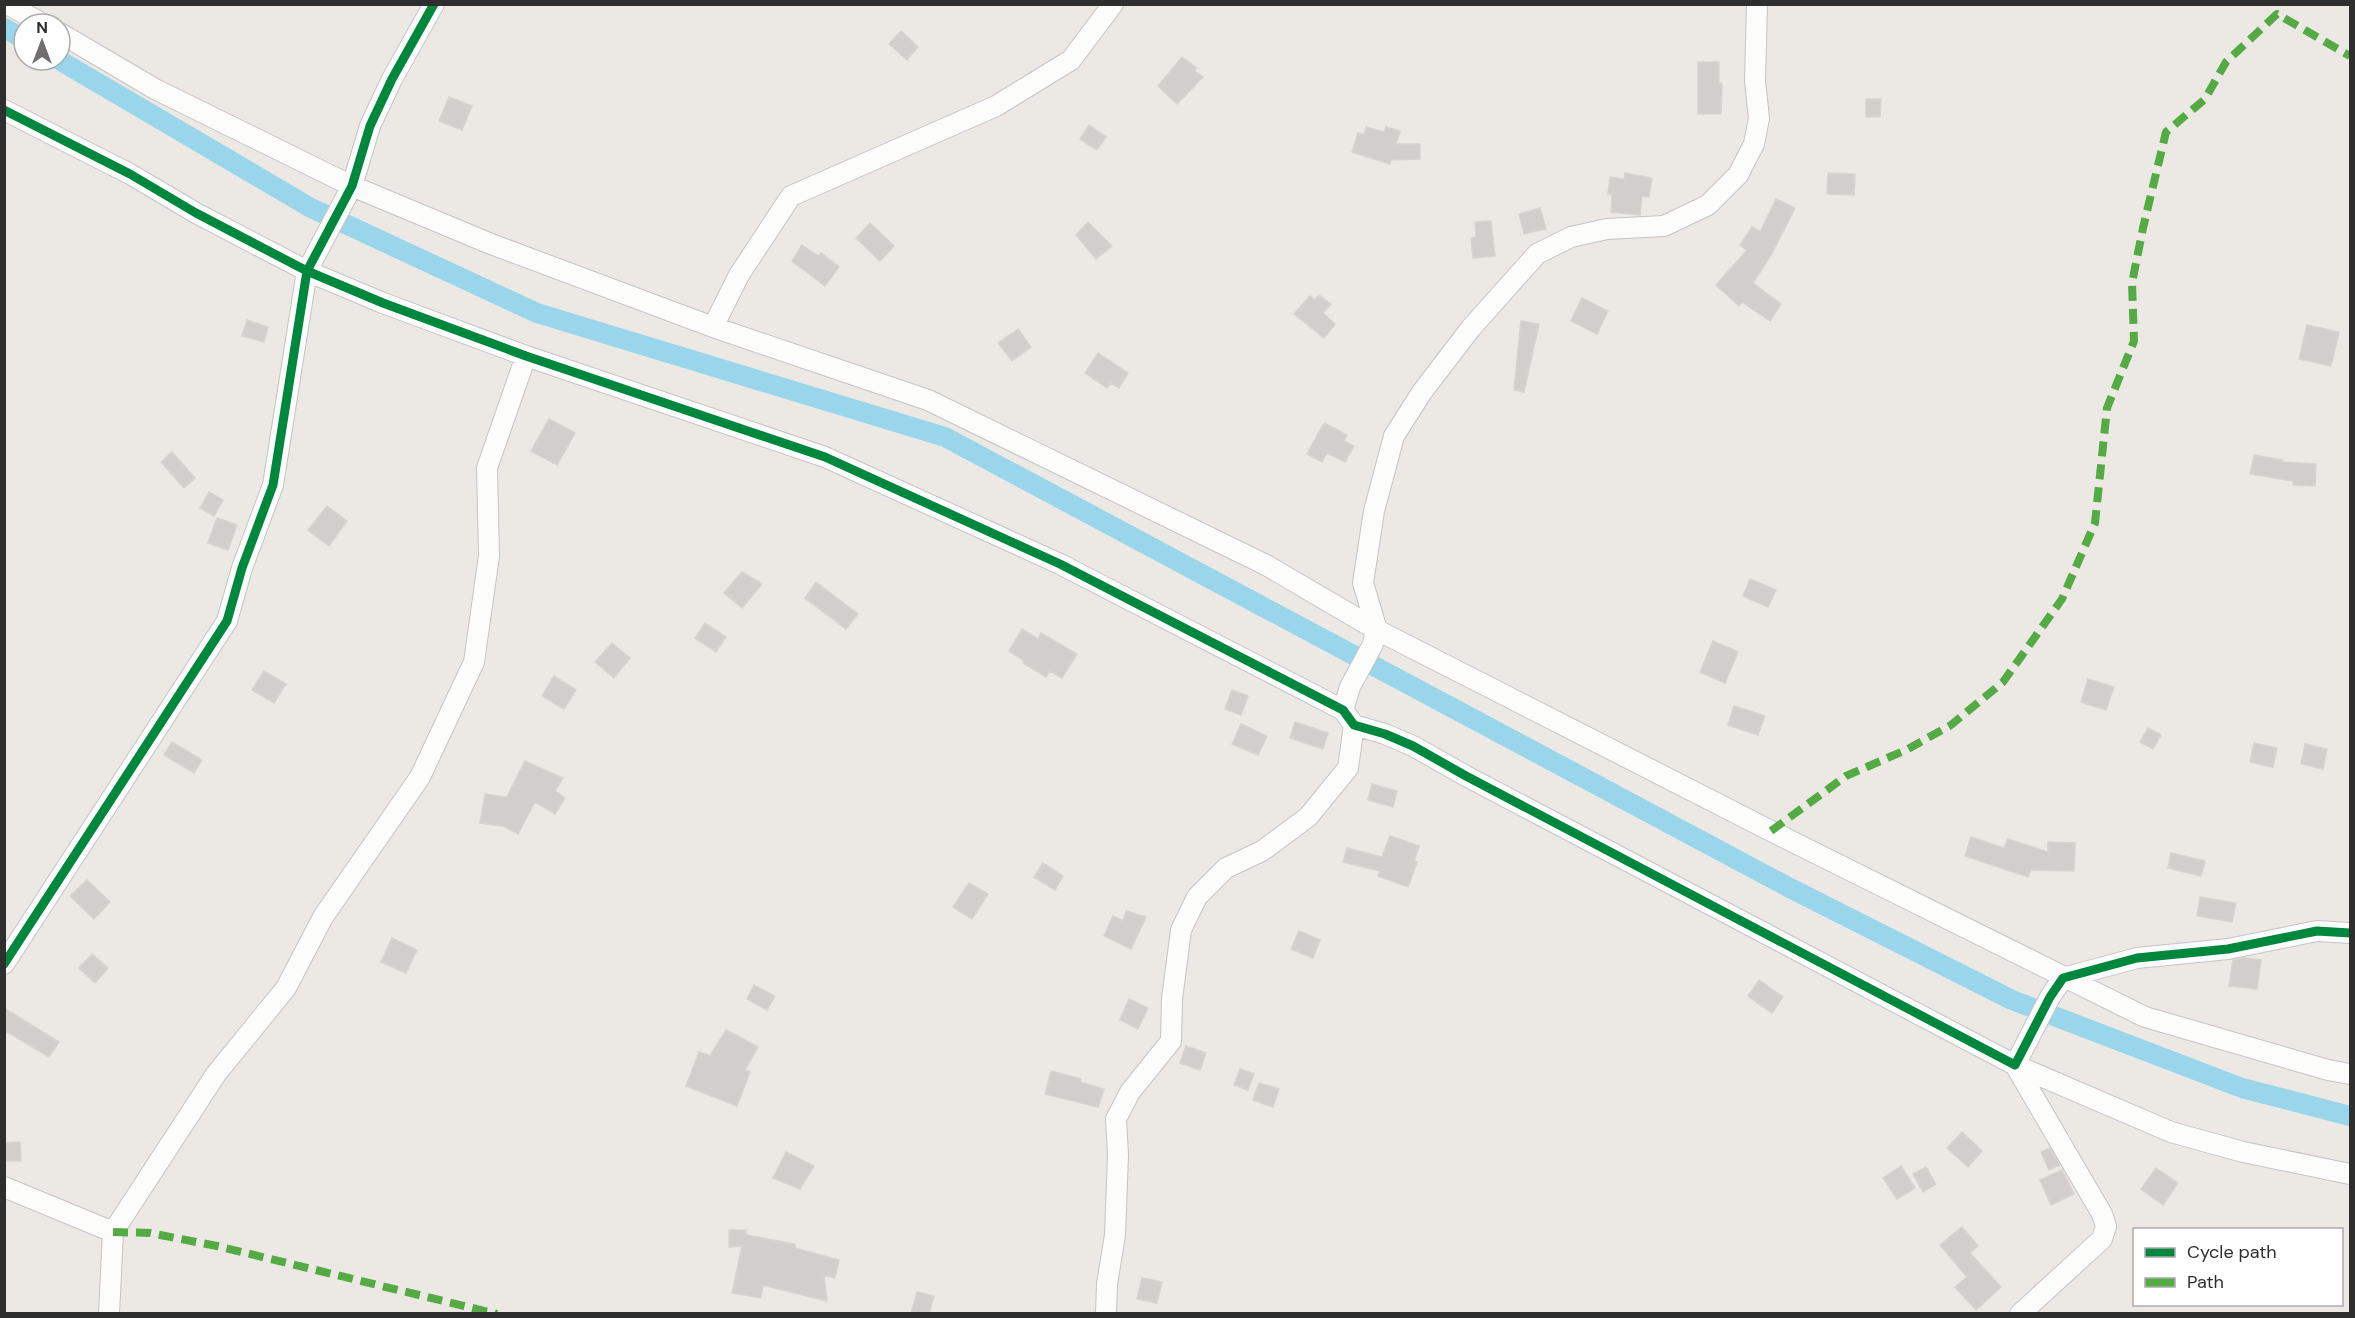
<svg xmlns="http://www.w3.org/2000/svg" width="2355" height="1318" font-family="'DM Sans',sans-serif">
<rect width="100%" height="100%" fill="#ece8e4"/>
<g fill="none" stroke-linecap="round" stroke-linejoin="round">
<!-- canal -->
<path stroke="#99d6ec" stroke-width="20" d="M4,28L24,39
M59,60L311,208L537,313L945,437L1788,887L2012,1000L2242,1088L2350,1116"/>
</g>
<!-- building -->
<path fill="#d1cecb" stroke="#d7d4d0" stroke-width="1.5" d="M901,31L918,47L907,60L889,44Z
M1182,57L1197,68L1194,71L1203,77L1177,104L1158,86Z
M1698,62H1719V83H1722L1721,114H1698Z
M449,97L472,106L462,130L439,121Z
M1866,99H1881L1880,117H1866Z
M1089,125L1106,137L1097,150L1080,139Z
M1366,127L1384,132L1386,127L1400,131L1396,144H1420V159L1391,160L1390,164L1352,152L1358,133L1364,135Z
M1625,173L1652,178L1649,197L1642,196L1640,215L1611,212L1612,194H1608L1610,177L1624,179Z
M1828,173L1855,174L1854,195L1827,194Z
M1776,199L1795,208L1771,255L1753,283L1781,304L1770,321L1742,302L1739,306L1716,285L1747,250L1740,245L1752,227L1760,232Z
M1540,208L1546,229L1524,234L1519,214Z
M1491,221L1495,256L1473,258L1471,238L1476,237L1475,222Z
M1088,222L1112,246L1096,259L1076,235Z
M870,223L894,246L880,261L856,238Z
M802,245L818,256L821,253L839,267L825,286L792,261Z
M1319,295L1331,304L1323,313L1335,324L1324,338L1294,314L1310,296L1315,300Z
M1582,298L1608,311L1597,334L1571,321Z
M247,320L268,327L264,342L242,336Z
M1521,321L1539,324L1524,392L1514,390Z
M2307,325L2339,332L2331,366L2299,359Z
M1018,329L1031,347L1012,361L998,343Z
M1098,353L1128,373L1119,388L1111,383L1107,388L1085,373Z
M549,419L575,433L557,465L531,451Z
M1324,423L1347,435L1344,441L1354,446L1345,462L1327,453L1322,462L1307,454Z
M172,452L195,478L184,488L161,462Z
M2254,455L2282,460V462L2316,464L2315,486L2293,485V481L2250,474Z
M209,492L223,500L214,516L200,508Z
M327,506L347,521L329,546L308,530Z
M217,518L237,525L228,550L208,543Z
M742,572L762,584L742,608L724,593Z
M1750,579L1776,590L1768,607L1743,596Z
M816,582L858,614L846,629L805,598Z
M705,623L726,637L716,652L695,638Z
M1022,629L1038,639L1041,633L1077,654L1062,678L1050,671L1046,677L1023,663L1024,661L1009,651Z
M1713,641L1738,652L1725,683L1700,672Z
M612,643L630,658L614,678L595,662Z
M264,671L286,684L274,703L252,690Z
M554,676L576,690L564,709L542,696Z
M2088,679L2114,687L2106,710L2081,702Z
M1232,690L1248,696L1241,715L1225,709Z
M1734,706L1765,716L1758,735L1728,725Z
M1295,722L1328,733L1323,749L1290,738Z
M1241,724L1267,736L1258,755L1232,744Z
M2148,728L2161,735L2153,749L2140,742Z
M172,742L202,760L194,773L164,755Z
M2254,743L2277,748L2273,767L2250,762Z
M2305,744L2327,749L2323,769L2301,764Z
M525,761L563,778L555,791L565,798L555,814L535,802L518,834L503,826L480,823L485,794L507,797Z
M1372,784L1397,791L1393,807L1368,800Z
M1390,836L1419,846L1414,861L1417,862L1408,887L1378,876L1380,871L1343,862L1347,848L1382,857Z
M1971,837L2004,848L2008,839L2048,852V842L2075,843L2074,871L2031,870L2028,877L1965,856Z
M2171,853L2205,861L2201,876L2168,868Z
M1043,863L1063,876L1055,890L1034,877Z
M87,880L110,902L94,919L70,896Z
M969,883L988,894L972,919L953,907Z
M2200,897L2236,903L2232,922L2197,916Z
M1126,911L1146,917L1131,949L1104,936L1113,916L1123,921Z
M1299,931L1320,940L1313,958L1291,949Z
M392,938L417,950L406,973L381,962Z
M92,954L108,968L95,983L79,968Z
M2243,958L2261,960L2257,989L2229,986L2233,960Z
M1759,980L1783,997L1772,1013L1748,996Z
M754,985L775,996L767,1010L747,999Z
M1129,999L1148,1008L1138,1029L1120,1020Z
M4,1008L59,1042L49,1057L4,1030Z
M726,1030L758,1047L745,1070L750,1072L737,1106L686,1086L699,1052L710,1056Z
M1186,1046L1206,1053L1200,1070L1180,1063Z
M1240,1069L1254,1074L1248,1090L1234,1085Z
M1051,1071L1081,1079L1080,1082L1104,1089L1098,1107L1045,1094Z
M1259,1083L1279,1089L1273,1107L1253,1100Z
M1962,1132L1982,1151L1968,1167L1947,1148Z
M20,1142L21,1161H4V1143Z
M2050,1148L2060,1165L2049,1170L2041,1152Z
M786,1152L814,1166L800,1189L773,1178Z
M1901,1166L1915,1188L1897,1199L1883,1178Z
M1926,1167L1936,1184L1923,1192L1913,1174Z
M2156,1168L2178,1183L2163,1205L2141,1189Z
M2062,1170L2074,1194L2051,1205L2040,1180Z
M1962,1227L1978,1246L1970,1253L2001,1287L1976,1310L1955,1287L1967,1277L1940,1245Z
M729,1230H746V1235L795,1244V1248L839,1260L835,1278L824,1275L827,1301L763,1285L761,1298L732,1293L742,1246L729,1247Z
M1142,1278L1162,1282L1157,1303L1137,1299Z
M917,1292L934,1296L929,1314H911Z"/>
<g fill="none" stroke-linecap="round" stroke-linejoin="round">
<!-- minor casing -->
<g stroke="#c5c4c5" stroke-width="22">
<path id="minor" d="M7,4L43,24
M60,33L155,89L352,186L491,244L713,327L928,400L1266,565L1377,630L1771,831L2145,1017L2328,1070L2350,1074
M4,110L130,174L196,213L307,271L383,303L526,356L825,457L1060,564L1343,710L1354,725L1385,734L1413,746L1466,776L2015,1065L2050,997L2063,978L2137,958L2228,949L2317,931L2350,933
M713,327L739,275L791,196L996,106L1071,60L1113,4
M1343,710L1350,687L1372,646L1377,630L1363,583L1374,511L1394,436L1422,392L1471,328L1537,254L1571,237L1607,229L1664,226L1708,205L1738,175L1754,144L1759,118L1755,81L1757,4
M4,964L227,621L242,568L273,485L307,271L352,186L370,126L392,79L434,4
M2015,1065L2171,1132L2243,1152L2350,1174
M2015,1065L2102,1214L2106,1226L2102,1239L2020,1314
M4,1187L113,1232L109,1314
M113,1232L216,1074L286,988L323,917L420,777L474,662L489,556L487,468L526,356
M1106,1314L1107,1284L1115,1235L1118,1155L1116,1119L1130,1092L1171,1041L1172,999L1181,930L1197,897L1226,868L1262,851L1308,817L1348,768L1354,725"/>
</g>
<!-- minor -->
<use href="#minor" stroke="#fcfcfb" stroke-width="20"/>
<!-- quiet -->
<path stroke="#54ab44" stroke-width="8" stroke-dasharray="15 8" stroke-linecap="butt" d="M1771,831L1846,776L1908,749L1951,725L2003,682L2062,599L2095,523L2107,408L2134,341L2132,283L2143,228L2166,132L2205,99L2226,62L2277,14L2350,56
M113,1232L150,1233L217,1246L497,1314"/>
<!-- cycleway casing -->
<g stroke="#fff" stroke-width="13">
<path id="cycleway" d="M4,110L130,174L196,213L307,271L383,303L526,356L825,457L1060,564L1343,710L1354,725L1385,734L1413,746L1466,776L2015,1065L2050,997L2063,978L2137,958L2228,949L2317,931L2350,933
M4,964L227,621L242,568L273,485L307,271L352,186L370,126L392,79L434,4"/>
</g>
<!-- cycleway -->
<use href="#cycleway" stroke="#00873e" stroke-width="9"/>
</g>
<!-- border -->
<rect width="2355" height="1318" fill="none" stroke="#2e2e2e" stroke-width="12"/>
<!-- legend -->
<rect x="2133" y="1228" width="210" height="78" fill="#ffffff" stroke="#ababab" stroke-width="1.5"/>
<rect x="2145" y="1248" width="30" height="9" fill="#00873e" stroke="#ababab" stroke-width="1.5"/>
<text x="2187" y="1258" font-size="18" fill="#2e2e2e">Cycle path</text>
<rect x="2145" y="1278" width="30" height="9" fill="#54ab44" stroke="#ababab" stroke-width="1.5"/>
<text x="2187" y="1288" font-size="18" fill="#2e2e2e">Path</text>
<!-- north arrow -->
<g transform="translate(42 42)"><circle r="28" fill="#ffffff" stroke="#ababab" stroke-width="1.5"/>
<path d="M0-4.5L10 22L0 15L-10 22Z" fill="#706f6e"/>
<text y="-9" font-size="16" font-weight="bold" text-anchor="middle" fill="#2e2e2e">N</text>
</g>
</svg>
